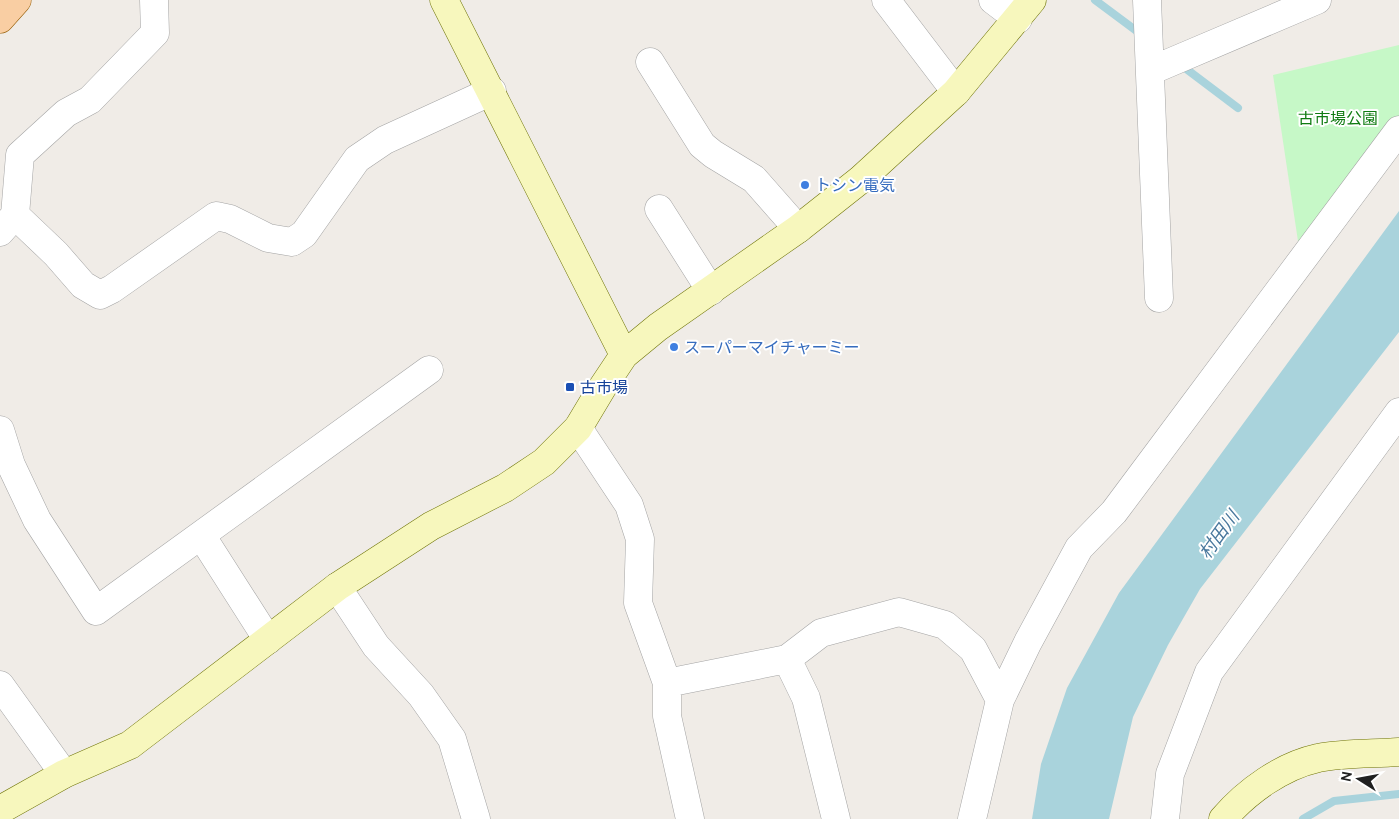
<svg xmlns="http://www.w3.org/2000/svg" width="1399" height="819" font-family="Cabin,'Noto Sans JP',sans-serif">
<rect width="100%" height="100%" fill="#f0ece7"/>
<!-- park -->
<path fill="#c6f8c7" d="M1399,45V131L1301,261L1273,75Z"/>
<!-- water -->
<path fill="#a9d3dc" d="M1399,211V332L1200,589L1168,645L1133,717L1109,819H1032L1041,764L1067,688L1119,593Z"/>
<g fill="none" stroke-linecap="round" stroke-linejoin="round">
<!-- stream -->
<path stroke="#a9d3dc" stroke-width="8" d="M1095,0L1142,35
M1181,65L1238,108
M1303,819L1334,801L1399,794"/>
<!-- street casing -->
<g stroke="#a4a4a4" stroke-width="29">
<path id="street" d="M886,0L956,92
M993,0L1018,19
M1147,0L1159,298
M650,62L702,145L713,154L754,179L798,229
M1150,71L1317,0
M659,209L711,291
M15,215L56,254L83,285L100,295L112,289L216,216L230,219L268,238L292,242L304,234L357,159L385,140L492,91
M0,232L15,215L20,155L66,113L90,100L155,33L154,0
M578,428L629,505L640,539L638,603L667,683V716L690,819
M0,430L11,465L37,520L96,611L429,370
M201,535L268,640
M337,587L376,646L421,695L452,739L476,819
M787,659L806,698L836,819
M667,683L787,659L821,633L899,612L945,625L973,649L1000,700
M0,685L64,774
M972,819L1000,700L1028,642L1079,548L1114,512L1399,130
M1165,819L1170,774L1209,672L1399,412"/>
</g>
<!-- secondary casing -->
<g stroke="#707509" stroke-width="29">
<path id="secondary" d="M444,0L624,355
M0,810L64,774L130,745L337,587L431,526L505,488L544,462L578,428L602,388L624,355L658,327L798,229L860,180L956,92L1032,0
M1223,819C1247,791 1282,766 1318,758C1344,753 1373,754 1399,752"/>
</g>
<!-- primary casing -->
<g stroke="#965d06" stroke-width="29">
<path id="primary" d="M0,19L17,0"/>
</g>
<!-- street -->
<use href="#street" stroke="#fff" stroke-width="28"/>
<!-- secondary -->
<use href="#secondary" stroke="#f7f7bd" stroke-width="28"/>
<!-- primary -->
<use href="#primary" stroke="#f9cea3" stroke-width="28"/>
</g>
<!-- markers -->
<g fill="#3f7fe0" stroke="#fff" stroke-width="2">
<circle cx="805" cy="185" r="5"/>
<circle cx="674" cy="347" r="5"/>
</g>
<rect fill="#1a4fb4" stroke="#fff" stroke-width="2" x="565" y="382" width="10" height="10" rx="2.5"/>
<g text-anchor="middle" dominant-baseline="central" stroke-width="4" stroke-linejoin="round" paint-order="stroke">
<!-- park labels -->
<g font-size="16" fill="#107c12" stroke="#fff">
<text x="1338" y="118">古市場公園</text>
</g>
<!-- shop labels -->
<g font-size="16" fill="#366cbe" stroke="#fff" text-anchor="start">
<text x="815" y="185">トシン電気</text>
<text x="684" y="347">スーパーマイチャーミー</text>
</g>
<!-- transit labels -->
<g font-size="16" fill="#164399" stroke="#fff" text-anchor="start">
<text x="580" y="387">古市場</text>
</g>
<!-- water labels -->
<g font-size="18" font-style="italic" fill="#49789d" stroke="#fff">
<text transform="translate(1219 535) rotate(-54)">村田川</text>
</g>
</g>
<!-- north arrow -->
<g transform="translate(1359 779) rotate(281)" stroke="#ffffff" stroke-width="4" paint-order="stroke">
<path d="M0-4L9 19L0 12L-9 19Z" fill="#202020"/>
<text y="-8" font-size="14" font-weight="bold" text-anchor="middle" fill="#202020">N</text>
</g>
</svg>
